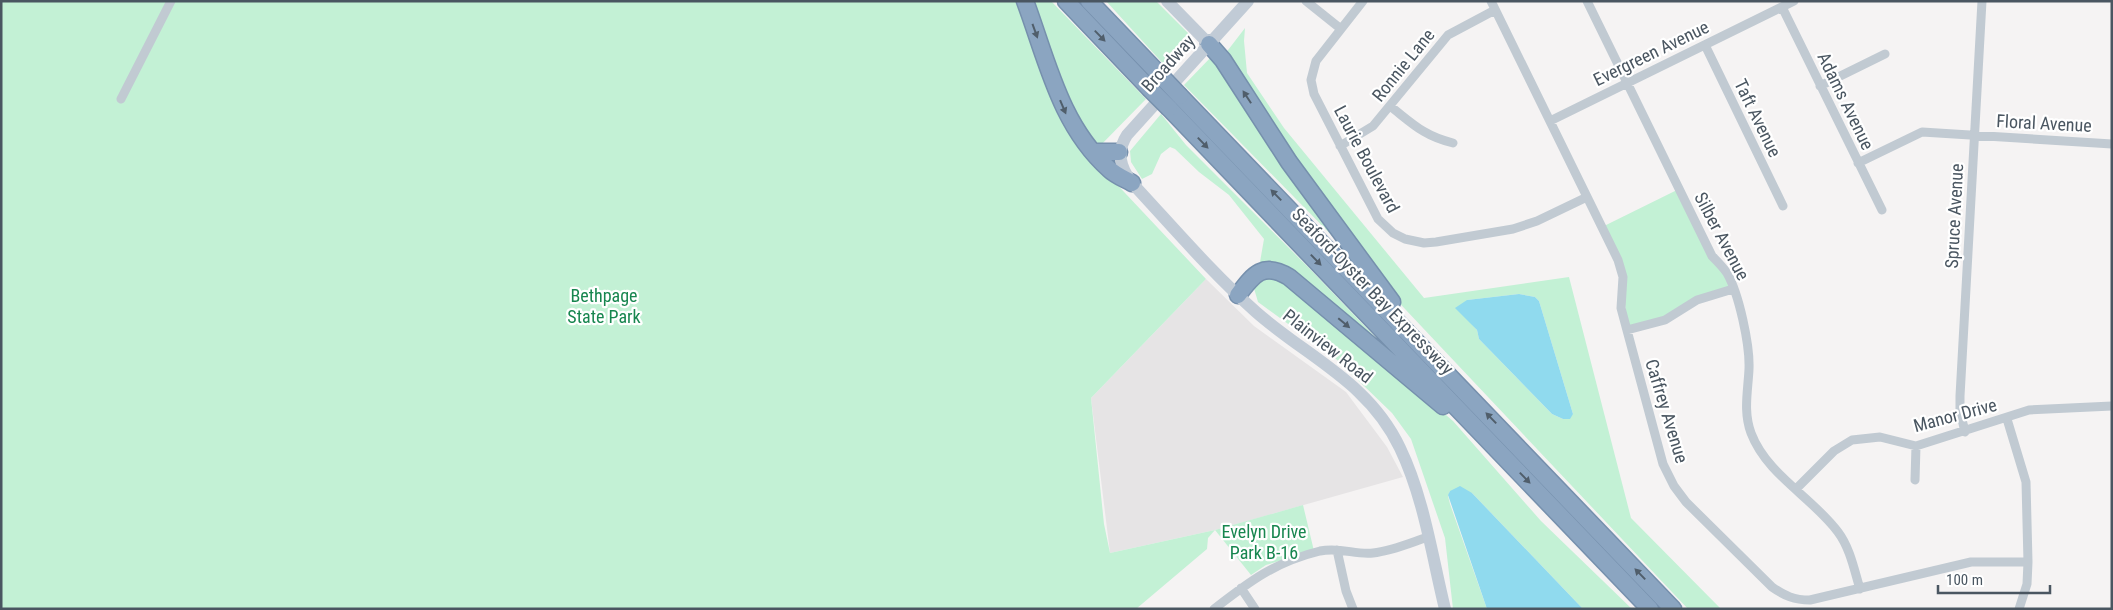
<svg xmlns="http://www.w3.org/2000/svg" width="2113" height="610" font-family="'Roboto Condensed',sans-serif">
<rect width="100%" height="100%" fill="#f5f3f3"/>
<!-- education -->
<path fill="#e6e4e5" d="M1206,279L1254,326L1346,392L1387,447L1403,477L1215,530L1110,553L1091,398Z"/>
<!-- green -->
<path fill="#c3f1d5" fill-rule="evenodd" d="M1,1H1019L1094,160L1206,279L1091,398L1104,524L1110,553L1215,530L1303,505L1314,551L1266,565L1251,575L1215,530L1208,538L1207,549L1136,609H1Z
M1029,1H1051L1146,99L1097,149L1072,113Z
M1106,1H1156L1191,36L1188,49L1168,69Z
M1245,28L1244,41L1247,73L1284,128L1424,298L1569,277L1631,518L1721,609H1688L1389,292L1225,54ZM1519,294L1535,297L1539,301L1573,414L1563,419L1552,414L1479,339L1477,330L1468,320L1467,300Z
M1213,55L1345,249L1184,85Z
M1161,114L1186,145L1311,270L1399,362L1260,262L1264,239L1229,195L1199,172L1175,149L1170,147L1161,154L1152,174L1142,179L1131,162L1130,151Z
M1679,189L1733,289L1715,294L1675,315L1627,330L1623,277L1602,227Z
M1268,276L1281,279L1348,338L1406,381L1453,421L1541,521L1632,609H1583L1472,493L1450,491L1448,496L1450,504L1487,609H1453L1445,538L1411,439L1392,413L1335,358L1258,302L1253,285Z"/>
<!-- water -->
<path fill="#90daee" d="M1519,294L1535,297L1539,301L1573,414L1570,419H1563L1552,414L1479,339L1477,330L1455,308L1467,300Z
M1460,486L1472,493L1583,609H1487L1448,495L1450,491Z"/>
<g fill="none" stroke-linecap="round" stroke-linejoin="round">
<!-- highway casing -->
<g stroke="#7690ad" stroke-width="19">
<path id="highway" d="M1025,1C1047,60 1060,125 1109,169C1115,175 1125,179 1132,183
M1066,1L1149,88
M1089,1L1160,75
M1209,44L1223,60L1289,162L1392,302
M1180,96L1673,609
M1169,108L1650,609
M1094,152H1119
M1238,295C1253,275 1263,261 1289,277L1443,406"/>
</g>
<!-- street -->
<path stroke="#c1cad2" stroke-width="9" d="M1306,1L1341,29
M1363,1L1316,61L1311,80L1314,94L1378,219L1393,233L1405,239L1424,243L1436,242L1513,229L1537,221L1587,197
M1491,1L1618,260L1623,277L1621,308L1663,464L1674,486L1686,502L1772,587C1785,596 1794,600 1810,600L1971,562H2028
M1587,1L1712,256C1717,261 1723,267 1727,273C1739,294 1750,345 1749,369C1748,391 1743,411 1751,433C1767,475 1812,497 1838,532C1850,548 1854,569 1860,589
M1782,7L1882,210
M1705,45L1783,206
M1820,86L1885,54
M121,99L171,1
M1390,106C1413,124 1424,136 1453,143
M1550,121L1794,1
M1340,146L1373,126L1448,35L1495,10
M1858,163L1922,132L2112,144
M1627,330L1665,320L1697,300L1733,289
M2007,419L2026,482L2028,562L2027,584L2019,609
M1965,432L1960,411V396L1982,1
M1915,480L1916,446
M1796,489L1834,451L1852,440L1880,437L1916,446L2029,410L2112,406
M1337,550L1346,591L1353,609
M1241,588L1255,609
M1214,609C1250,581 1275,562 1320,551C1341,547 1355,555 1373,553C1392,551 1410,543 1428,537"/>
<!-- secondary -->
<path stroke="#c1cbd6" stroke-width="12" d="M1167,1L1209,44
M1248,1L1127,135C1116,152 1120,167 1132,183C1172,226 1211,272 1256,312C1307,357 1369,382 1400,448C1424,498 1432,556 1445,609"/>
<!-- highway -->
<use href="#highway" stroke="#8ba5c1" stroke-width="16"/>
<!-- highway-bridge casing -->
<g stroke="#7690ad" stroke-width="19" stroke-linecap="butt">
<path id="highway-bridge" d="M1160,75L1180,96
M1149,88L1169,108"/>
</g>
<!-- highway-bridge -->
<use href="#highway-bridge" stroke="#8ba5c1" stroke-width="16"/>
</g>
<!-- one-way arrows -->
<defs><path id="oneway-solid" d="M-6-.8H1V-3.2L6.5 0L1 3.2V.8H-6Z" transform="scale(1.25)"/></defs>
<g fill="#505e6b">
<use href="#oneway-solid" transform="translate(1035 31) rotate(70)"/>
<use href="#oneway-solid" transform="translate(1100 36) rotate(46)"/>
<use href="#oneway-solid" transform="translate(1247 97) rotate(-123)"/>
<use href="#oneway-solid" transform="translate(1063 107) rotate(67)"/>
<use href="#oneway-solid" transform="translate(1203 143) rotate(46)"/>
<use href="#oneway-solid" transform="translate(1276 195) rotate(-134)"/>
<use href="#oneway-solid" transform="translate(1316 260) rotate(46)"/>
<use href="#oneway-solid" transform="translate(1344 323) rotate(40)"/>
<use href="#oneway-solid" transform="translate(1491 418) rotate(-134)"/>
<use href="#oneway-solid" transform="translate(1525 478) rotate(46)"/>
<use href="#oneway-solid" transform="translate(1640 574) rotate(-134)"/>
</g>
<g text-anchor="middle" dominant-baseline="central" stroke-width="4.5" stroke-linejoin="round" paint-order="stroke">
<!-- street labels -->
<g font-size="18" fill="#4a5661" stroke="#fff">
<text transform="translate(1651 53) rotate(-26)">Evergreen Avenue</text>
<text transform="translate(1168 63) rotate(-48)">Broadway</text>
<text transform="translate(1403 65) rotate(-51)">Ronnie Lane</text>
<text transform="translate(1846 101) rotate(64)">Adams Avenue</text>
<text transform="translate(1758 118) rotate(64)">Taft Avenue</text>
<text transform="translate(2044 123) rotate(3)">Floral Avenue</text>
<text transform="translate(1367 159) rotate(62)">Laurie Boulevard</text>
<text transform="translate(1954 216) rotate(-87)">Spruce Avenue</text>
<text transform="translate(1722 236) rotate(62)">Silber Avenue</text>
<text transform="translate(1373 291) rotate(46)">Seaford-Oyster Bay Expressway</text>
<text transform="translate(1328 346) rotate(38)">Plainview Road</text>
<text transform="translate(1667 411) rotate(73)">Caffrey Avenue</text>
<text transform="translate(1955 415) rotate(-15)">Manor Drive</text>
</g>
<!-- park labels -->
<g font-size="18" fill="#17864f" stroke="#fff">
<text x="604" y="295">Bethpage<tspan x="604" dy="21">State Park</tspan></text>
<text x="1264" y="531">Evelyn Drive<tspan x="1264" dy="21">Park B-16</tspan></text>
</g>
</g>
<!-- border -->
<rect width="2113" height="610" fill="none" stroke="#4a5661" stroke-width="5"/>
<!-- scale -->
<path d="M1938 585v8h112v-8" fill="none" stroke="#4a5661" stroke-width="2.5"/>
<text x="1946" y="585" font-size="15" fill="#4a5661" stroke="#ffffff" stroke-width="4" paint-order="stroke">100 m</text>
</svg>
